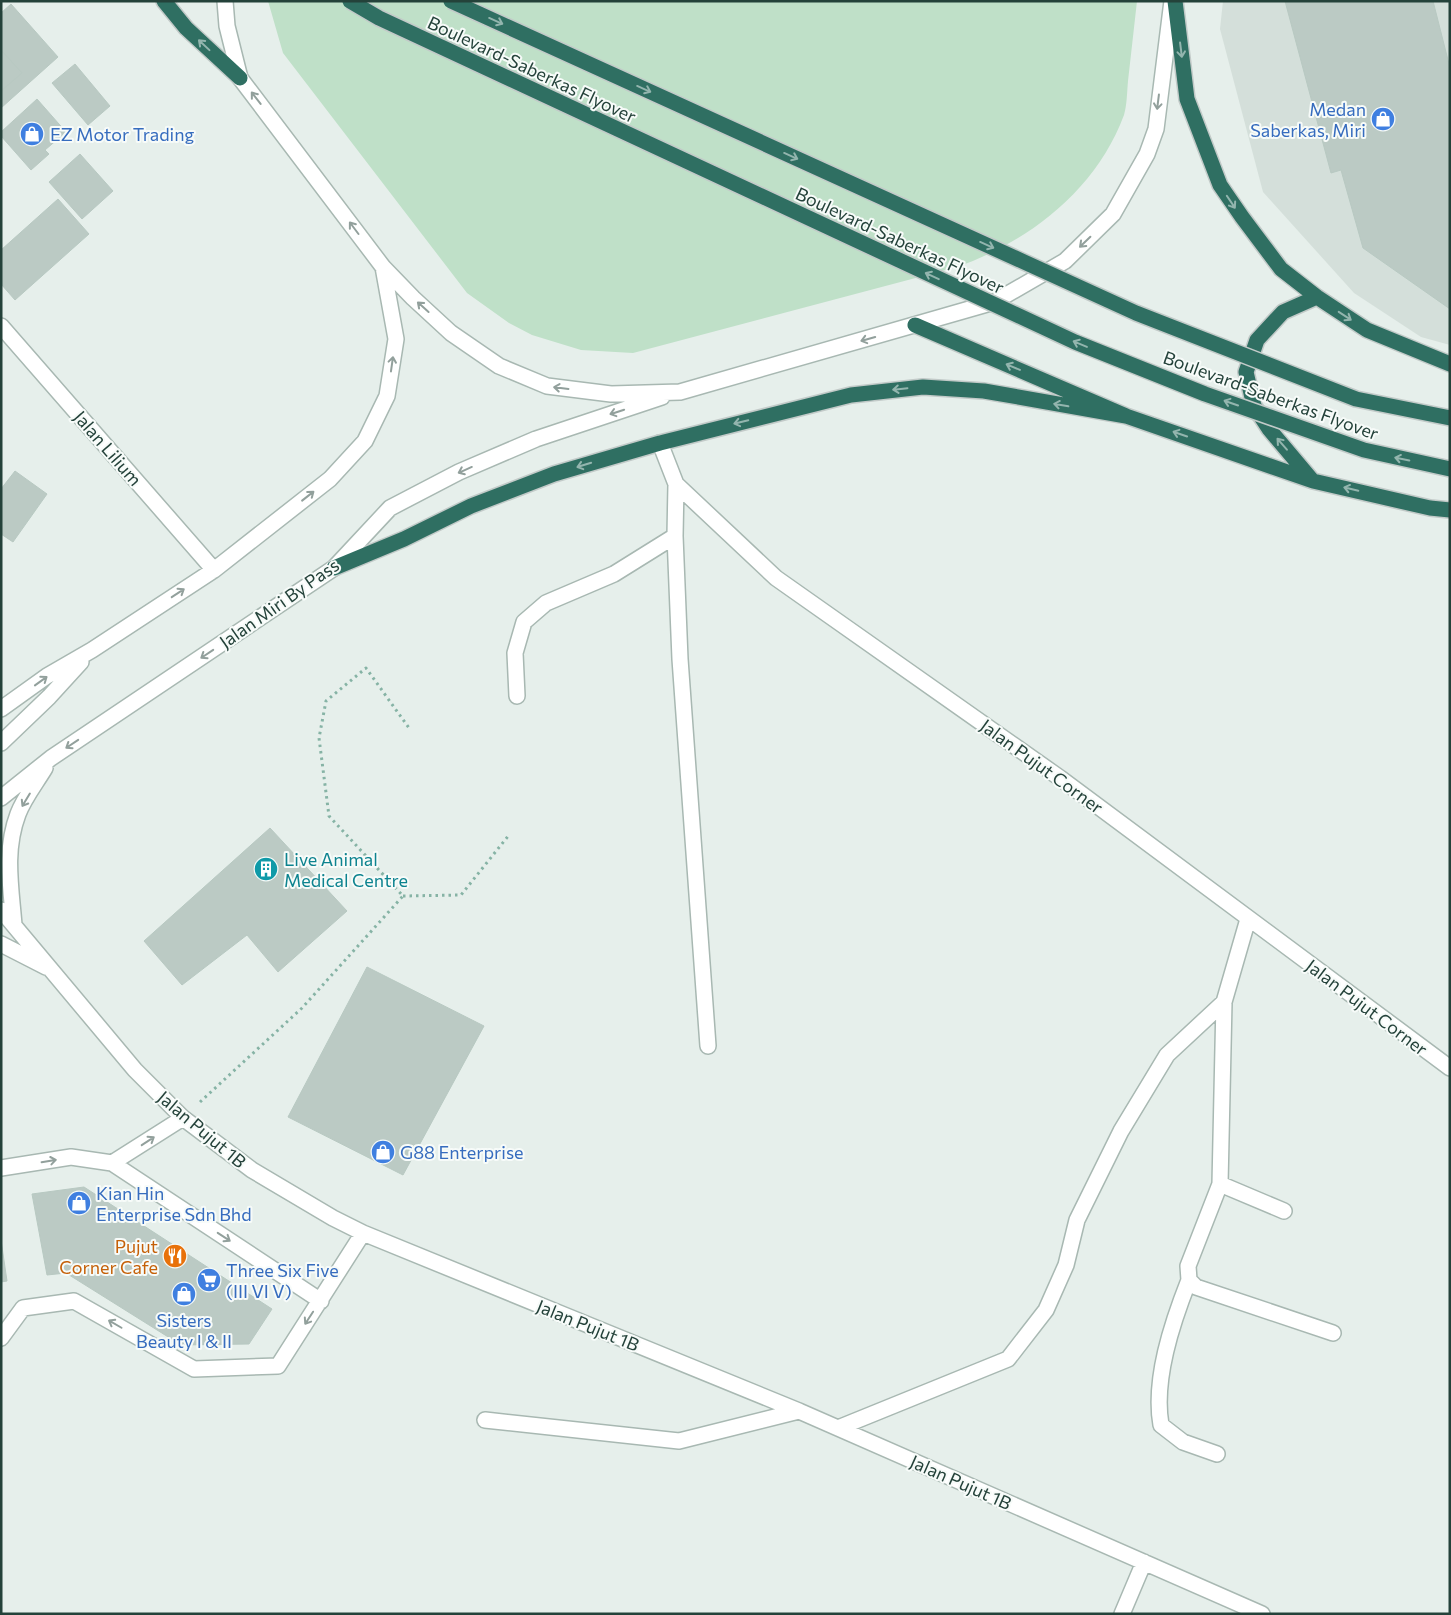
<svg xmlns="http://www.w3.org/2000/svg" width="1451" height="1615" font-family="Commissioner,sans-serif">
<rect width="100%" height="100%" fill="#e6efeb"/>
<!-- built -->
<path fill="#d4dfda" d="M1223,1H1450V345L1421,337L1354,293L1263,192L1220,29Z"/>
<!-- green -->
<path fill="#bfe0c8" d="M268,1H1137C1134,28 1131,54 1128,81C1127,92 1127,105 1124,115C1096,190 1030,241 957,267L633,353L581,350L532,335L509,323L467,293L283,53Z"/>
<!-- building -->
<path fill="#bbcac4" stroke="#b8c9c2" d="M1285,1H1433L1450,68V309L1363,248L1341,170L1331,173Z
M11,4L58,57L1,108V13Z
M1,50L22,73L1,91Z
M75,64L110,106L88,125L52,83Z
M37,99L66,132L45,150L49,154L31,170L1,136V132Z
M80,154L113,191L82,219L49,182Z
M58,199L89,234L15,300L1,284V250Z
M15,471L47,494L13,542L1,534V489Z
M270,828L347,911L278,972L247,935L182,985L144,941Z
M367,967L484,1026L403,1175L288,1117Z
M84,1187L272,1309L249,1344L181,1345L66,1273L47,1275L32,1194Z
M1,1240L7,1281L1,1282Z"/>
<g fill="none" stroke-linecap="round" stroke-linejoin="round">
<!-- minor casing -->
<g stroke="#a8b8b2" stroke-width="18">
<path id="minor" d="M225,1L227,26L240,78L383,267L413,298L451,333L499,366L547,386L611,394L680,392L994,302L1065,261L1113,214L1147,154L1156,129L1172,1
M1,326L214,570
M660,443L676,484L776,578L1060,778L1450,1068
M676,484L675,536L680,659L708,1046
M517,696L515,653L524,622L546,603L614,574L675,536
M1,709L47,676L92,650L214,570L330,479L365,441L387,396L396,339L383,267
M1,743L49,697L81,662
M1,798L51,758L334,568L390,508L459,472L536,439L662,397
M1,910L135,1070L183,1118L252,1170L333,1218L363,1233L799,1411L1262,1614
M14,925C11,887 4,851 18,814C24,798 36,783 45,768
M1,944L46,967
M1224,1002L1220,1184L1188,1266L1189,1280L1196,1287L1333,1333
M112,1163L183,1118
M1,1168L71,1157L112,1163L321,1301
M1220,1184L1284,1211
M1189,1280C1172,1323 1153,1380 1161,1425L1183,1442L1217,1454
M1,1338L23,1308L74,1301L194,1369L278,1366L363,1233
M485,1420L679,1441L799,1411
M838,1428L1008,1359L1046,1310L1066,1265L1077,1220L1121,1131L1167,1055L1224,1002L1248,919
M1122,1614L1144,1562"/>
</g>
<!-- highway casing -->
<g stroke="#c2cac8" stroke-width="18">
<path id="highway" d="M164,1L186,28L240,78
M1175,1L1187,99L1220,185L1242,217L1281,269L1317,297L1367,330L1450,364
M915,325L1126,416L1313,481L1430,508L1450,510
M1312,480L1269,429L1254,406L1246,372L1257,340L1283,312L1317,297
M334,568L404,539L471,506L554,474L660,443L851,395L923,387L984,391L1126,416"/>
</g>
<!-- path -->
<path stroke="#86b3a5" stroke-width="3" stroke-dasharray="2.5 4" stroke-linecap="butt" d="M403,896L461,895L509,835
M200,1102L302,1008L403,896L329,816L319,738L326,701L366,668L409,728"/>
<!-- minor -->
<use href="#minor" stroke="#fff" stroke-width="15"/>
<!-- highway -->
<use href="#highway" stroke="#2f6f62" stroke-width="15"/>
<!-- highway-bridge casing -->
<g stroke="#c2cac8" stroke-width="18" stroke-linecap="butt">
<path id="highway-bridge" d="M350,1L379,18L1075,342L1205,394L1364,450L1450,469
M451,1L1136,313L1356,399L1450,418"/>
</g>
<!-- highway-bridge -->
<use href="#highway-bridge" stroke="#2f6f62" stroke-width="15"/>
</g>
<!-- one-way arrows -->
<defs><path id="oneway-shaft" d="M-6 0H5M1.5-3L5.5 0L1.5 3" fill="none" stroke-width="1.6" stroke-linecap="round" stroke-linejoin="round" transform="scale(1.25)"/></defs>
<g stroke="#93b5ae">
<use href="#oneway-shaft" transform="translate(496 21) rotate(24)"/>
<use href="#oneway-shaft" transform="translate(204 45) rotate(-137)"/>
<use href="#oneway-shaft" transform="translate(1181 50) rotate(83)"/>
<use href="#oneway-shaft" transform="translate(644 89) rotate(24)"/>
<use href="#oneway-shaft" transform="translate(791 156) rotate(24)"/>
<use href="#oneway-shaft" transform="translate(1231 202) rotate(56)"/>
<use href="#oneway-shaft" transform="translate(987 245) rotate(24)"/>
<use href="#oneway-shaft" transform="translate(932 276) rotate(-155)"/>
<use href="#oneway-shaft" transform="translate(1345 316) rotate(33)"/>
<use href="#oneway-shaft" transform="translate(1080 344) rotate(-157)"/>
<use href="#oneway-shaft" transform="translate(1013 367) rotate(-157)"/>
<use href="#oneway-shaft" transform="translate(900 389) rotate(174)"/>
<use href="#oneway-shaft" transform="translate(1231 403) rotate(-161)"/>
<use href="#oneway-shaft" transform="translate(1061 405) rotate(-170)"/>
<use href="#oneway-shaft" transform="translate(741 422) rotate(166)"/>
<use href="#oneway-shaft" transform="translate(1180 434) rotate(-161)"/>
<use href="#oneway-shaft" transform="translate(1282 444) rotate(-131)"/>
<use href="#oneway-shaft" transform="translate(1402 459) rotate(-168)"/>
<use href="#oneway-shaft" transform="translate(584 465) rotate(163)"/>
<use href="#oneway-shaft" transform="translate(1351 489) rotate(-167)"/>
</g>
<g stroke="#92a09c">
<use href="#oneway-shaft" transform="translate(256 98) rotate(-128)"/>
<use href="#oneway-shaft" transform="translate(1158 102) rotate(97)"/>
<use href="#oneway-shaft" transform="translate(354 228) rotate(-127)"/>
<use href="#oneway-shaft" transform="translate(1085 242) rotate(136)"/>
<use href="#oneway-shaft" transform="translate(423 307) rotate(-138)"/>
<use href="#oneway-shaft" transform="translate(868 339) rotate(164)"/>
<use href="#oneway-shaft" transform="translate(392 364) rotate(-82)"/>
<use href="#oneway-shaft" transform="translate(561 388) rotate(-173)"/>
<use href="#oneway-shaft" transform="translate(617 412) rotate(162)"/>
<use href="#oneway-shaft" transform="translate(465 470) rotate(156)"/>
<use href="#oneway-shaft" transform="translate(308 496) rotate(-38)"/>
<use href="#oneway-shaft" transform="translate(178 593) rotate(-33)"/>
<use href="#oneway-shaft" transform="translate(207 654) rotate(146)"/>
<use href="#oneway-shaft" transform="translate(41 681) rotate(-36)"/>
<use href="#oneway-shaft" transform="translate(72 744) rotate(146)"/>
<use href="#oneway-shaft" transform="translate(26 800) rotate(121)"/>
<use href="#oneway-shaft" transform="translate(148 1141) rotate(-33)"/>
<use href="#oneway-shaft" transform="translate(49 1161) rotate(-9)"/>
<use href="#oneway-shaft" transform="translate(224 1237) rotate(33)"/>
<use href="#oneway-shaft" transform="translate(309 1318) rotate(123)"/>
<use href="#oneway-shaft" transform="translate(115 1324) rotate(-150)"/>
</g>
<!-- icons -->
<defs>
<g id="shop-disc" transform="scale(1.25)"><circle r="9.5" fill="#3f7fe0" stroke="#f7fbf9"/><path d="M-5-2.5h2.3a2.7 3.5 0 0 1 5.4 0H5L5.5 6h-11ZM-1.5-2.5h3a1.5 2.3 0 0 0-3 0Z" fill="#fff"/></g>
<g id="building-disc" transform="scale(1.25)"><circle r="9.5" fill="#0f9aa8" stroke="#f7fbf9"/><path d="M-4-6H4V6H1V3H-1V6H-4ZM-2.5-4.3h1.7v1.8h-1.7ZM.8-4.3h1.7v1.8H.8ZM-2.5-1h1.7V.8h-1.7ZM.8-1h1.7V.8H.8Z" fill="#fff"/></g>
<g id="restaurant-disc" transform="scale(1.25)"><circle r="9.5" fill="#e8710a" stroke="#f7fbf9"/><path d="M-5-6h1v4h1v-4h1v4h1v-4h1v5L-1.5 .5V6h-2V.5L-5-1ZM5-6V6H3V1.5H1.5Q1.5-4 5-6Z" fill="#fff"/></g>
<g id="supermarket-disc" transform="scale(1.25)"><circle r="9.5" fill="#3f7fe0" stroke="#f7fbf9"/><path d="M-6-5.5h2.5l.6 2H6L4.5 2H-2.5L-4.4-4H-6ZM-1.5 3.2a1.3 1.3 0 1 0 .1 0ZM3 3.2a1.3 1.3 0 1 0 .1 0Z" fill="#fff"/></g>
</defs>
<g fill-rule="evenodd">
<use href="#shop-disc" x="1383" y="119"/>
<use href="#shop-disc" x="32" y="134"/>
<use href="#building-disc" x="266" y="869"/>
<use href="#shop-disc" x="383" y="1152"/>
<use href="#shop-disc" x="79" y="1203"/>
<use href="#restaurant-disc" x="175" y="1256"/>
<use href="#supermarket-disc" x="209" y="1280"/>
<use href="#shop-disc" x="184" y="1294"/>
</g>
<g text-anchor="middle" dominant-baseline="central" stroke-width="4" stroke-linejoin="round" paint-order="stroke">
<!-- street labels -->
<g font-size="18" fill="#24423a" stroke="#f7fbf9">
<text transform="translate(532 69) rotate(25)">Boulevard-Saberkas Flyover</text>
<text transform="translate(900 240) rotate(25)">Boulevard-Saberkas Flyover</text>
<text transform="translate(1271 395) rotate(20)">Boulevard-Saberkas Flyover</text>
<text transform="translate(108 448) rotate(49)">Jalan Lilium</text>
<text transform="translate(279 603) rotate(-35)">Jalan Miri By Pass</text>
<text transform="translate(1042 766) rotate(36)">Jalan Pujut Corner</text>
<text transform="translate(1367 1007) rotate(37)">Jalan Pujut Corner</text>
<text transform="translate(202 1129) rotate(40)">Jalan Pujut 1B</text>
<text transform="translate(588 1325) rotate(22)">Jalan Pujut 1B</text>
<text transform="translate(961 1482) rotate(24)">Jalan Pujut 1B</text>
</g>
<!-- shop labels -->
<g font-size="18" fill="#366cbe" stroke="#f7fbf9" text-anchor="start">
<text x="1366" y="109" text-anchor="end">Medan<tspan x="1366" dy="21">Saberkas, Miri</tspan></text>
<text x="50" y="134">EZ Motor Trading</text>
<text x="400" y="1152">G88 Enterprise</text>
<text x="96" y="1193">Kian Hin<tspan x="96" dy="21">Enterprise Sdn Bhd</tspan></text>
<text x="226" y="1270">Three Six Five<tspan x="226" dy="21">(III VI V)</tspan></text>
<text x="184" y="1320" text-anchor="middle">Sisters<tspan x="184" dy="21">Beauty I &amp; II</tspan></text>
</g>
<!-- culture labels -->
<g font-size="18" fill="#0d838f" stroke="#f7fbf9" text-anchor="start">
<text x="284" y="859">Live Animal<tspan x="284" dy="21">Medical Centre</tspan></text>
</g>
<!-- food labels -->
<g font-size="18" fill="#c56008" stroke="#f7fbf9" text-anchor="end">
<text x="158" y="1246">Pujut<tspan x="158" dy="21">Corner Cafe</tspan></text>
</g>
</g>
<!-- border -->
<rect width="1451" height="1615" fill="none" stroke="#24423a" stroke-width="5"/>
</svg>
